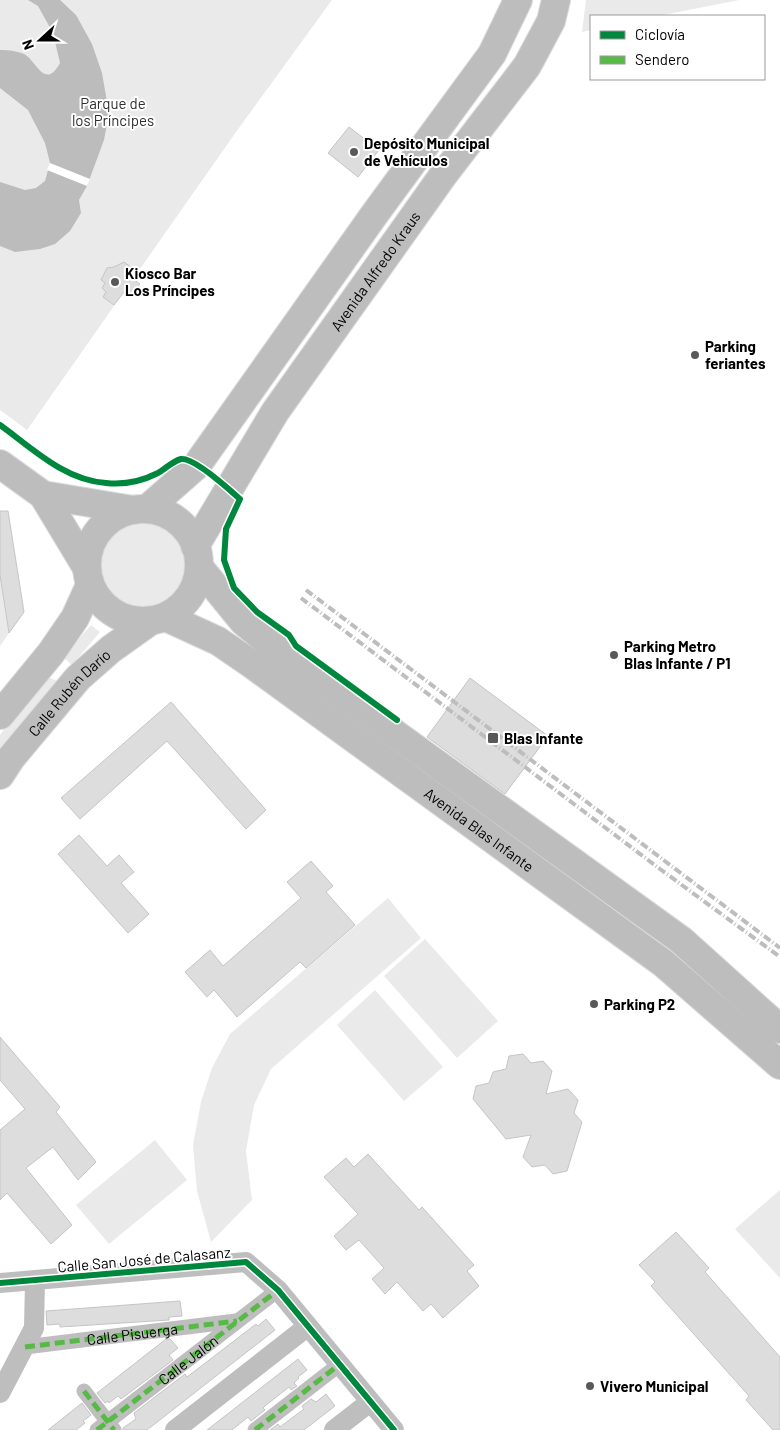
<svg xmlns="http://www.w3.org/2000/svg" width="780" height="1430" font-family="Barlow,sans-serif">
<rect width="100%" height="100%" fill="#fff"/>
<!-- green -->
<path fill="#eaeaea" d="M0,0H332L236,132L27,430L0,410Z
M586,0H739L658,16H591V30L582,32Z
M101 566a45 45 0 1 1 90 0a45 45 0 1 1-90 0Z
M0,575L9,633L0,646Z
M91,625L100,632L72,665L63,657Z
M48,677L57,681L0,751V735L9,722Z
M388,898L421,938L271,1069L254,1105L246,1151L252,1200L211,1242L197,1191L193,1145L201,1102L212,1068L230,1034Z
M425,939L498,1021L457,1058L384,976Z
M375,990L443,1067L404,1101L337,1025Z
M155,1140L187,1180L109,1244L76,1205Z
M780,1190V1278L735,1229Z"/>
<!-- water -->
<path fill="#bcbcbc" d="M28,0H60L76,15L92,44L102,73L109,113L104,140L87,186L79,200L81,213L70,231L55,244L40,249L15,252L0,246V182L25,190L36,188L45,181L50,163L45,143L28,110L0,88V50C8,50 21,51 27,56C37,64 46,89 60,63L53,33L38,6Z"/>
<!-- pier -->
<path fill="#fff" d="M50,163L90,179L87,186L47,170Z"/>
<!-- building -->
<path fill="#ddd" stroke="#c5c5c5" d="M349,127L379,150L358,177L328,153Z
M124,262L138,272L133,279L140,284L130,296L124,292L114,305L103,297L106,292L102,288L105,283L101,280L107,268L114,267Z
M0,511H8L24,612L9,633L0,575Z
M470,678L548,736L505,794L427,737Z
M171,702L266,810L246,829L167,741L80,819L61,798Z
M79,835L107,866L119,855L134,872L121,883L149,914L128,933L58,854Z
M311,861L333,886L326,892L355,925L306,968L300,962L237,1017L214,990L207,997L185,972L210,950L223,966L301,898L287,882Z
M0,1037L60,1107L56,1112L96,1162L78,1180L53,1147L26,1168L72,1225L51,1244L7,1193L0,1200V1130L25,1109L0,1080Z
M523,1054L531,1063L543,1061L552,1071L546,1094L568,1089L578,1100L574,1113L582,1122L567,1171L553,1174L545,1165L532,1167L523,1157L531,1135L506,1139L473,1099L476,1086L489,1083L493,1072L506,1069L509,1056Z
M368,1154L419,1210L422,1207L474,1265L467,1271L479,1286L443,1318L431,1304L423,1311L397,1282L385,1294L372,1279L384,1268L359,1240L346,1250L334,1236L358,1214L324,1177L346,1158L354,1167Z
M676,1232L709,1268L705,1272L780,1357V1430H773L746,1400L749,1396L651,1286L655,1282L639,1265Z
M180,1301L182,1316L169,1317V1320L60,1327V1324L47,1325L46,1311Z
M266,1319L275,1330L147,1430H123V1428L136,1419L134,1413L185,1374L187,1377L256,1324L258,1326Z
M166,1339H170L178,1348L169,1355L173,1360L121,1399L118,1396L109,1403L108,1401L105,1403L97,1393Z
M298,1359L307,1370L298,1377L299,1378L294,1383L297,1386L291,1390L289,1387L265,1406L263,1408L265,1410L251,1421L248,1417L232,1430H207Z
M326,1394L335,1406L304,1430H270L278,1424L280,1427L304,1409L302,1406L311,1399L316,1402Z
M82,1403L91,1415L83,1421L85,1423L76,1430H48Z"/>
<g fill="none" stroke-linecap="round" stroke-linejoin="round">
<!-- primary casing -->
<g stroke="#dbdbdb" stroke-width="30">
<g id="primary">
<path d="M0,464L43,495L87,568"/>
<path d="M43,495L133,510"/>
<circle cx="143" cy="565" r="56"/>
<path d="M147,509L197,465L374,215L492,54L518,0"/>
<path id="s3" d="M195,546L275,412L444,174L527,66L551,21L556,0"/>
<path d="M199,567L243,621L269,643L681,940L780,1029"/>
<path id="s4" d="M163,618L170,619L218,641L253,665L663,963L780,1065"/>
<path d="M0,715L51,653L75,618L90,585"/>
<path id="s5" d="M0,775L11,758L78,678L111,649L149,622"/>
</g>
</g>
<!-- pedestrian -->
<g stroke="#bebebe" stroke-width="15">
<path id="s1" d="M25,1347L236,1321"/>
<path d="M84,1391L114,1430"/>
<path id="s2" d="M97,1430L278,1290"/>
<path d="M255,1430L340,1364"/>
</g>
<!-- minor -->
<path stroke="#bebebe" stroke-width="20" d="M0,1283L246,1262L278,1290L394,1430
M0,1393L34,1328L35,1281
M175,1430L308,1326
M334,1430L370,1402"/>
<!-- primary -->
<use href="#primary" stroke="#bdbdbd" stroke-width="28"/>
<!-- rail -->
<path stroke="#bdbdbd" stroke-width="4" stroke-dasharray="8 2.5 1 2.5" stroke-linecap="butt" d="M306,590L780,948
M301,598L660,869L780,957"/>
<!-- quiet -->
<path stroke="#58b947" stroke-width="5" stroke-dasharray="10 5" stroke-linecap="butt" d="M25,1347L237,1321
M84,1391L114,1430
M97,1430L278,1290
M255,1430L340,1364"/>
<!-- cycleway casing -->
<g stroke="#fff" stroke-width="9">
<path id="cycleway" d="M0,425C32,448 64,480 106,483C123,485 142,481 158,473C165,469 173,461 181,459C194,457 230,490 240,499L226,529L224,560L234,588L257,612L289,635L296,646L397,720
M0,1283L246,1262L278,1290L394,1430"/>
</g>
<!-- cycleway -->
<use href="#cycleway" stroke="#00873e" stroke-width="6"/>
</g>
<!-- markers -->
<g fill="#595959" stroke="#fff" stroke-width="2">
<circle cx="354" cy="152" r="5"/>
<circle cx="115" cy="282" r="5"/>
<circle cx="695" cy="355" r="5"/>
<circle cx="614" cy="655" r="5"/>
<rect x="487" y="732" width="12" height="12" rx="2.5"/>
<circle cx="594" cy="1004" r="5"/>
<circle cx="590" cy="1386" r="5"/>
</g>
<g text-anchor="middle" dominant-baseline="central" stroke-width="4" stroke-linejoin="round" paint-order="stroke">
<!-- park labels -->
<g font-size="15" fill="#303030" stroke="#fff">
<text x="113" y="103">Parque de<tspan x="113" dy="17">los Príncipes</tspan></text>
</g>
<!-- poi labels -->
<g font-size="15" font-weight="bold" fill="#000" stroke="#fff" text-anchor="start">
<text x="364" y="143">Depósito Municipal<tspan x="364" dy="17">de Vehículos</tspan></text>
<text x="125" y="273">Kiosco Bar<tspan x="125" dy="17">Los Príncipes</tspan></text>
<text x="705" y="346">Parking<tspan x="705" dy="17">feriantes</tspan></text>
<text x="624" y="646">Parking Metro<tspan x="624" dy="17">Blas Infante / P1</tspan></text>
<text x="504" y="738">Blas Infante</text>
<text x="604" y="1004">Parking P2</text>
<text x="600" y="1386">Vivero Municipal</text>
</g>
<!-- street labels -->
<g font-size="15" fill="#000" stroke="#fff">
<text stroke="none"><textPath href="#s3" startOffset="329">Avenida Alfredo Kraus</textPath></text>
<text stroke="none"><textPath href="#s5" startOffset="108">Calle Rubén Darío</textPath></text>
<text stroke="none"><textPath href="#s4" startOffset="382">Avenida Blas Infante</textPath></text>
<text transform="translate(144 1259) rotate(-5)">Calle San José de Calasanz</text>
<text stroke="none"><textPath href="#s1" startOffset="108">Calle Pisuerga</textPath></text>
<text stroke="none"><textPath href="#s2" startOffset="115">Calle Jalón</textPath></text>
</g>
</g>
<!-- legend -->
<rect x="590" y="15" width="175" height="65" fill="#ffffff" stroke="#999999"/>
<rect x="600" y="31" width="25" height="8" fill="#00873e" stroke="#999999"/>
<text x="635" y="40" font-size="15" fill="#000000">Ciclovía</text>
<rect x="600" y="56" width="25" height="8" fill="#58b947" stroke="#999999"/>
<text x="635" y="65" font-size="15" fill="#000000">Sendero</text>
<!-- north arrow -->
<g transform="translate(40 40) rotate(249)" stroke="#ffffff" stroke-width="4" paint-order="stroke">
<path d="M0-4L9 19L0 12L-9 19Z" fill="#000000"/>
<text y="-8" font-size="14" font-weight="bold" text-anchor="middle" fill="#000000">N</text>
</g>
</svg>
